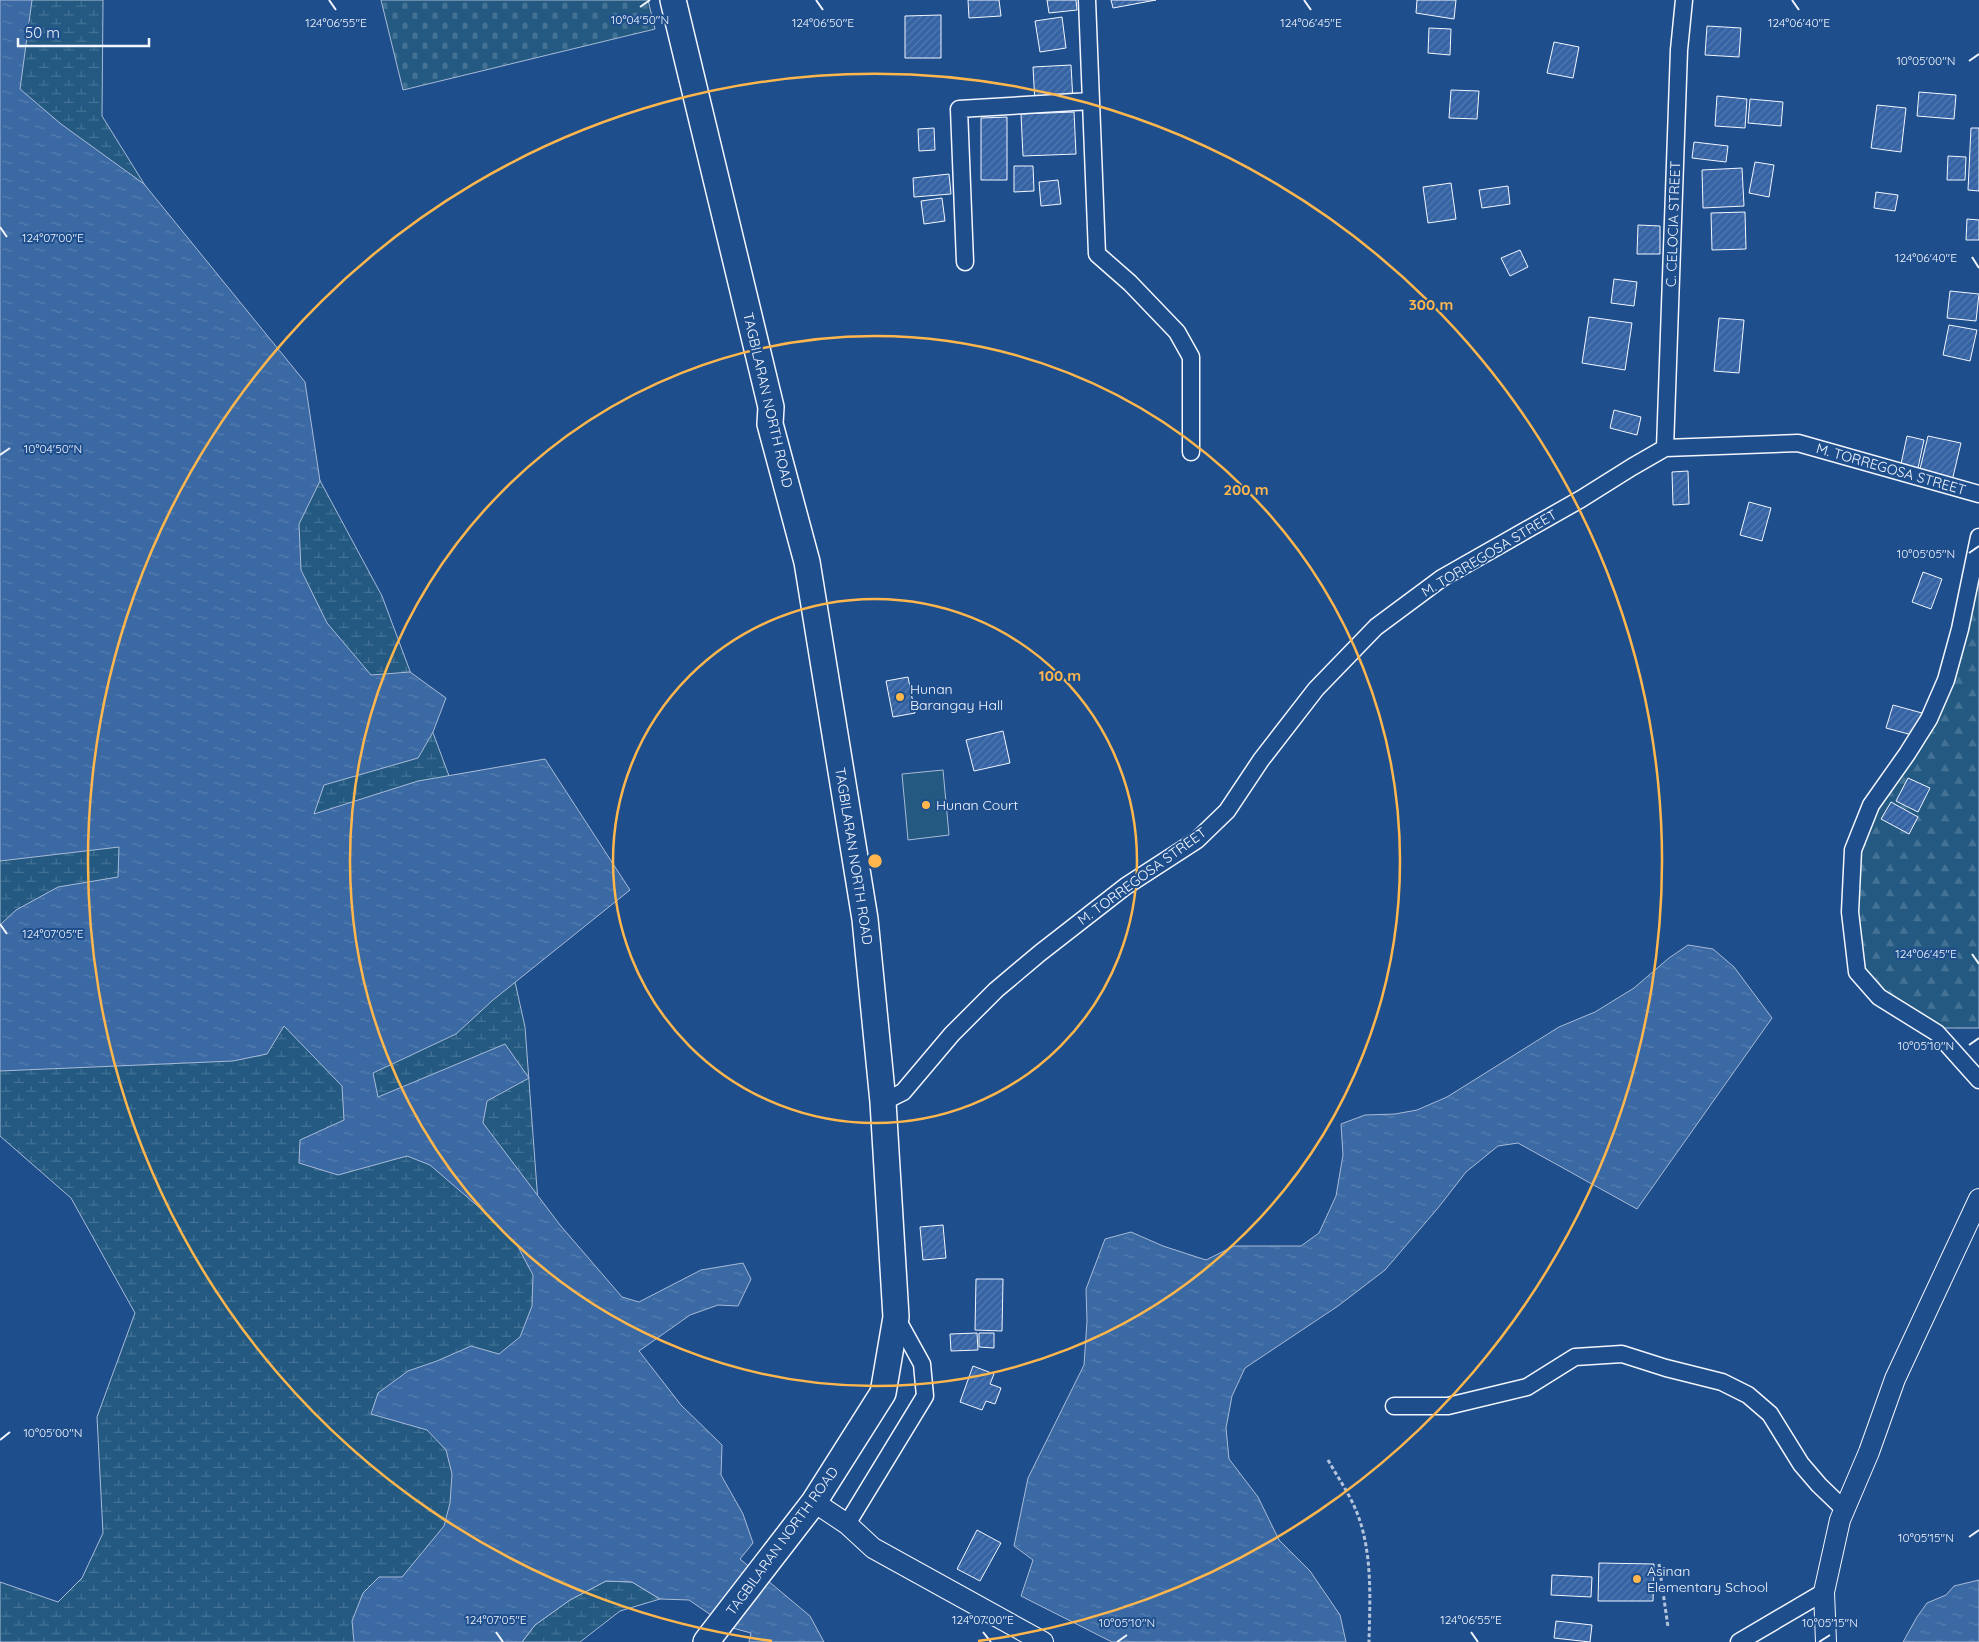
<svg xmlns="http://www.w3.org/2000/svg" width="1979" height="1642" font-family="Quicksand,sans-serif">
<defs>
<pattern id="forest-firs" width="22" height="20" patternUnits="userSpaceOnUse" patternTransform="scale(1.25)"><rect width="22" height="20" fill="#245a82"/><path d="M5 1l3.5 6h-7zM16 11l3.5 6h-7z" fill="#447295"/></pattern>
<pattern id="wetland-marsh" width="20" height="14" patternUnits="userSpaceOnUse" patternTransform="scale(1.25)"><rect width="20" height="14" fill="#245a82"/><path d="M1 5h8M5 5V1M11 12h8M15 12V8" fill="none" stroke="#447295"/></pattern>
<pattern id="cemetery-stones" width="16" height="16" patternUnits="userSpaceOnUse" patternTransform="scale(1.25)"><rect width="16" height="16" fill="#245a82"/><path d="M2 7V4a2 2 0 0 1 4 0v3zM10 15v-3a2 2 0 0 1 4 0v3z" fill="#447295"/></pattern>
<pattern id="water-ripples" width="26" height="14" patternUnits="userSpaceOnUse" patternTransform="scale(1.25)"><rect width="26" height="14" fill="#3b69a3"/><path d="M2 4q2-2 4 0t4 0M15 11q2-2 4 0t4 0" fill="none" stroke="#587fb1"/></pattern>
<pattern id="building-hatch" width="6" height="6" patternUnits="userSpaceOnUse" patternTransform="scale(1.25)"><rect width="6" height="6" fill="#3563a3"/><path d="M-1 1l2-2M0 6l6-6M5 7l2-2" fill="none" stroke="#537ab1"/></pattern>
</defs>
<rect width="100%" height="100%" fill="#1f4e8c"/>
<!-- forest -->
<path fill="url(#forest-firs)" stroke="#a8bbd7" d="M1979,569V1028H1941L1883,992L1865,969L1858,910L1860,851L1877,810L1927,736Z"/>
<!-- wetland -->
<path fill="url(#wetland-marsh)" stroke="#a8bbd7" d="M0,0H103L102,116L267,382L382,596L499,910L525,1027L539,1216L564,1320L485,1493L404,1642H0V1582L58,1602L82,1578L103,1533L97,1417L135,1313L71,1198L0,1136Z
M606,1581L632,1582L660,1599L620,1611L580,1642H522L535,1625L570,1600Z"/>
<!-- cemetery -->
<path fill="url(#cemetery-stones)" stroke="#a8bbd7" d="M381,0H648L655,29L403,90Z"/>
<!-- garden -->
<path fill="#245a82" stroke="#a8bbd7" d="M943,770L949,835L908,840L902,774Z"/>
<!-- water -->
<path fill="url(#water-ripples)" stroke="#a8bbd7" d="M0,0H32L20,89L61,124L144,184L305,382L320,481L299,524L301,570L327,623L371,675L410,672L446,698L433,732L418,758L324,785L314,814L418,781L545,759L630,890L493,1000L456,1034L373,1073L378,1097L505,1044L529,1078L487,1101L483,1123L560,1225L622,1297L639,1302L701,1270L743,1263L751,1279L738,1306L718,1305L690,1315L639,1351L681,1405L722,1445L721,1475L743,1514L753,1543L740,1559L765,1580L727,1626L689,1600L660,1599L632,1582L606,1581L570,1600L535,1625L522,1642H354L352,1621L363,1593L379,1577H402L444,1526L450,1503L452,1474L446,1450L427,1430L371,1414L378,1393L408,1371L437,1361L471,1346L499,1354L520,1337L532,1306L533,1275L517,1245L481,1209L430,1165L407,1156L338,1175L299,1163L300,1140L344,1120L342,1086L284,1026L267,1054L233,1061L0,1071V925L16,910L58,887L118,877L119,847L0,861Z
M1688,945L1713,949L1734,967L1772,1018L1637,1209L1518,1143L1498,1146L1466,1172L1438,1208L1385,1270L1338,1306L1245,1368L1232,1396L1226,1428L1229,1459L1258,1497L1279,1540L1310,1571L1340,1615L1346,1642H1112L1021,1596L1033,1560L1014,1546L1028,1478L1084,1365L1087,1321L1086,1289L1105,1239L1131,1232L1163,1246L1206,1260L1234,1246H1301L1319,1233L1336,1196L1343,1155L1341,1124L1365,1115L1395,1114L1417,1110L1447,1097L1559,1027L1595,1012L1634,988L1669,958Z
M767,1580L810,1616L824,1642H749L751,1633L729,1627Z
M1979,1580V1642H1903L1917,1617L1927,1603L1946,1595L1954,1586Z"/>
<!-- building -->
<path fill="url(#building-hatch)" stroke="#f2f6ff" d="M968,0H999L1001,16L969,18Z
M1047,0H1076L1077,10L1049,13Z
M1111,0H1156L1113,8Z
M1417,0H1456L1454,19L1416,13Z
M941,15V58H905V16Z
M1062,17L1066,48L1040,52L1035,21Z
M1707,26L1741,28L1739,57L1705,55Z
M1429,28L1451,29L1450,55L1428,53Z
M1554,42L1579,47L1573,78L1547,73Z
M1071,65L1073,101L1035,103L1033,67Z
M1451,90L1479,91L1477,119L1449,118Z
M1919,92L1956,95L1954,119L1917,116Z
M1717,96L1747,99L1745,128L1715,126Z
M1750,99L1783,102L1781,126L1748,123Z
M1877,105L1906,108L1901,152L1871,148Z
M1074,112L1076,154L1023,156L1021,114Z
M1007,117V180H981V118Z
M934,128L935,150L919,151L918,129Z
M1971,128H1979V191L1968,190Z
M1694,142L1728,146L1726,162L1692,158Z
M1948,156L1966,157L1965,180H1947Z
M1755,162L1774,165L1769,197L1749,193Z
M1014,166H1033L1034,191L1014,192Z
M1742,168L1744,206L1703,208L1702,170Z
M949,174L951,194L914,197L913,178Z
M1058,180L1061,204L1041,206L1039,182Z
M1451,183L1456,219L1428,223L1423,187Z
M1508,186L1510,204L1482,208L1479,190Z
M1876,192L1898,195L1895,211L1874,208Z
M942,198L945,221L924,224L921,201Z
M1745,212L1746,249L1712,250L1711,213Z
M1967,219L1979,220V240H1966Z
M1638,225L1660,226V254H1637Z
M1520,250L1528,267L1510,276L1501,258Z
M1614,279L1637,282L1634,306L1611,303Z
M1950,291L1979,294L1976,321L1947,318Z
M1589,317L1632,323L1625,370L1582,363Z
M1719,318L1744,320L1739,373L1714,371Z
M1949,325L1977,330L1970,361L1943,355Z
M1614,410L1641,417L1637,435L1610,428Z
M1907,436L1924,440L1918,468L1901,464Z
M1928,436L1961,443L1952,481L1919,473Z
M1688,471L1689,504L1673,505L1672,472Z
M1749,502L1771,508L1762,541L1740,535Z
M1923,572L1942,579L1931,609L1912,602Z
M908,677L915,713L893,717L886,681Z
M1893,705L1922,713L1916,736L1886,728Z
M1003,731L1010,763L974,771L966,740Z
M1908,778L1930,788L1918,812L1896,801Z
M1891,802L1918,817L1909,834L1881,819Z
M943,1225L946,1258L923,1260L920,1227Z
M976,1279H1003L1002,1331L975,1330Z
M977,1333L978,1350L951,1351L950,1334Z
M979,1333H994V1348L979,1347Z
M973,1366L994,1374L990,1384L1001,1388L995,1404L986,1401L982,1410L960,1402Z
M977,1530L1001,1543L980,1581L957,1569Z
M1599,1563L1654,1564L1653,1601H1598Z
M1552,1575L1592,1577L1591,1597L1551,1595Z
M1556,1621L1592,1625L1590,1642L1554,1638Z"/>
<g fill="none" stroke-linecap="round" stroke-linejoin="round">
<!-- minor casing -->
<g stroke="#f2f6ff" stroke-width="19">
<path id="minor" d="M1087,0L1097,254L1130,283L1177,332L1191,357V452
M965,262L959,109L1091,101
M1665,448L1679,50L1684,0
M1979,537L1960,629L1946,680L1929,719L1907,754L1871,805L1853,850L1850,912L1857,972L1879,997L1937,1033L1979,1080
M883,1102L903,1092L952,1034L996,990L1040,953L1126,886L1197,840L1227,811L1261,760L1316,689L1376,627L1442,578L1581,499L1632,467L1665,448L1798,443L1979,494
M1394,1406H1448L1527,1387L1575,1357L1622,1354L1666,1368L1722,1382L1748,1395L1770,1414L1801,1464L1819,1485L1844,1509
M847,1524L925,1396L922,1364L896,1317
M1739,1642L1824,1592"/>
</g>
<!-- tertiary casing -->
<g stroke="#f2f6ff" stroke-width="22">
<path id="tertiary" d="M814,1502L847,1524L873,1548L1043,1642
M1826,1642L1824,1592L1840,1520L1869,1452L1895,1379L1979,1199"/>
</g>
<!-- primary casing -->
<g stroke="#f2f6ff" stroke-width="28">
<path id="primary" d="M673,0L771,407L770,424L807,562L865,919L883,1102L896,1317L883,1393L814,1502L706,1642"/>
</g>
<!-- path -->
<path stroke="#b3c4dc" stroke-width="3" stroke-dasharray="4 2.5" stroke-linecap="butt" d="M1328,1460C1337,1476 1348,1492 1355,1508C1373,1549 1370,1598 1369,1642
M1659,1564L1668,1627"/>
<!-- minor -->
<use href="#minor" stroke="#1f4e8c" stroke-width="16"/>
<!-- tertiary -->
<use href="#tertiary" stroke="#1f4e8c" stroke-width="20"/>
<!-- primary -->
<use href="#primary" stroke="#1f4e8c" stroke-width="25"/>
</g>
<!-- ticks -->
<path fill="none" stroke="#f2f6ff" stroke-width="2" d="M329,0L336,10M816,0L823,10M1304,0L1311,10M1792,0L1799,10M640,7L650,0M1969,61L1979,54M0,227L7,237M1972,257L1979,268M0,455L10,448M1969,553L1979,546M0,924L7,934M1972,954L1979,964M1969,1045L1979,1038M0,1440L10,1432M1969,1537L1979,1530M496,1632L503,1642M983,1632L991,1642M1471,1632L1478,1642M1117,1642L1127,1635M1819,1642L1830,1635"/>
<!-- distance rings -->
<g fill="none" stroke="#ffb74d" stroke-width="2.5">
<circle cx="875" cy="861" r="262"/>
<circle cx="875" cy="861" r="525"/>
<path d="M772 1641A787 787 0 1 1 978 1641"/>
</g>
<!-- markers -->
<g fill="#ffb74d" stroke="#1f4e8c" stroke-width="2">
<circle cx="900" cy="697" r="5"/>
<circle cx="926" cy="805" r="5"/>
<circle cx="1637" cy="1579" r="5"/>
</g>
<g text-anchor="middle" dominant-baseline="central" stroke-width="4" stroke-linejoin="round" paint-order="stroke">
<!-- street labels -->
<g font-size="14" fill="#f2f6ff" stroke="#1f4e8c">
<text transform="translate(1673 224) rotate(-88)">C. CELOCIA STREET</text>
<text transform="translate(768 400) rotate(77)">TAGBILARAN NORTH ROAD</text>
<text transform="translate(1891 469) rotate(16)">M. TORREGOSA STREET</text>
<text transform="translate(1489 553) rotate(-31)">M. TORREGOSA STREET</text>
<text transform="translate(854 856) rotate(81)">TAGBILARAN NORTH ROAD</text>
<text transform="translate(1142 876) rotate(-36)">M. TORREGOSA STREET</text>
<text transform="translate(782 1541) rotate(-54)">TAGBILARAN NORTH ROAD</text>
</g>
<!-- poi labels -->
<g font-size="14" fill="#f2f6ff" stroke="#1f4e8c" text-anchor="start">
<text x="910" y="689">Hunan<tspan x="910" dy="16">Barangay Hall</tspan></text>
<text x="936" y="805">Hunan Court</text>
<text x="1647" y="1571">Asinan<tspan x="1647" dy="16">Elementary School</tspan></text>
</g>
</g>
<g font-size="12" text-anchor="middle" fill="#f2f6ff" stroke="#1f4e8c" stroke-width="4" stroke-linejoin="round" paint-order="stroke">
<text x="640" y="24">10°04'50"N</text>
<text x="336" y="27">124°06'55"E</text>
<text x="823" y="27">124°06'50"E</text>
<text x="1311" y="27">124°06'45"E</text>
<text x="1799" y="27">124°06'40"E</text>
<text x="1926" y="65">10°05'00"N</text>
<text x="53" y="242">124°07'00"E</text>
<text x="1926" y="262">124°06'40"E</text>
<text x="53" y="453">10°04'50"N</text>
<text x="1926" y="558">10°05'05"N</text>
<text x="53" y="938">124°07'05"E</text>
<text x="1926" y="958">124°06'45"E</text>
<text x="1926" y="1050">10°05'10"N</text>
<text x="53" y="1437">10°05'00"N</text>
<text x="1926" y="1542">10°05'15"N</text>
<text x="496" y="1624">124°07'05"E</text>
<text x="983" y="1624">124°07'00"E</text>
<text x="1471" y="1624">124°06'55"E</text>
<text x="1127" y="1627">10°05'10"N</text>
<text x="1830" y="1627">10°05'15"N</text>
</g>
<circle cx="875" cy="861" r="8" fill="#ffb74d" stroke="#1f4e8c" stroke-width="2.5"/>
<g font-size="15" text-anchor="middle" font-weight="bold" fill="#ffb74d" stroke="#1f4e8c" stroke-width="4" stroke-linejoin="round" paint-order="stroke">
<text x="1431" y="310">300 m</text>
<text x="1246" y="495">200 m</text>
<text x="1060" y="681">100 m</text>
</g>
<!-- scale -->
<path d="M18 38v8h131v-8" fill="none" stroke="#f2f6ff" stroke-width="2.5"/>
<text x="25" y="38" font-size="15" fill="#f2f6ff" stroke="#1f4e8c" stroke-width="4" paint-order="stroke">50 m</text>
</svg>
